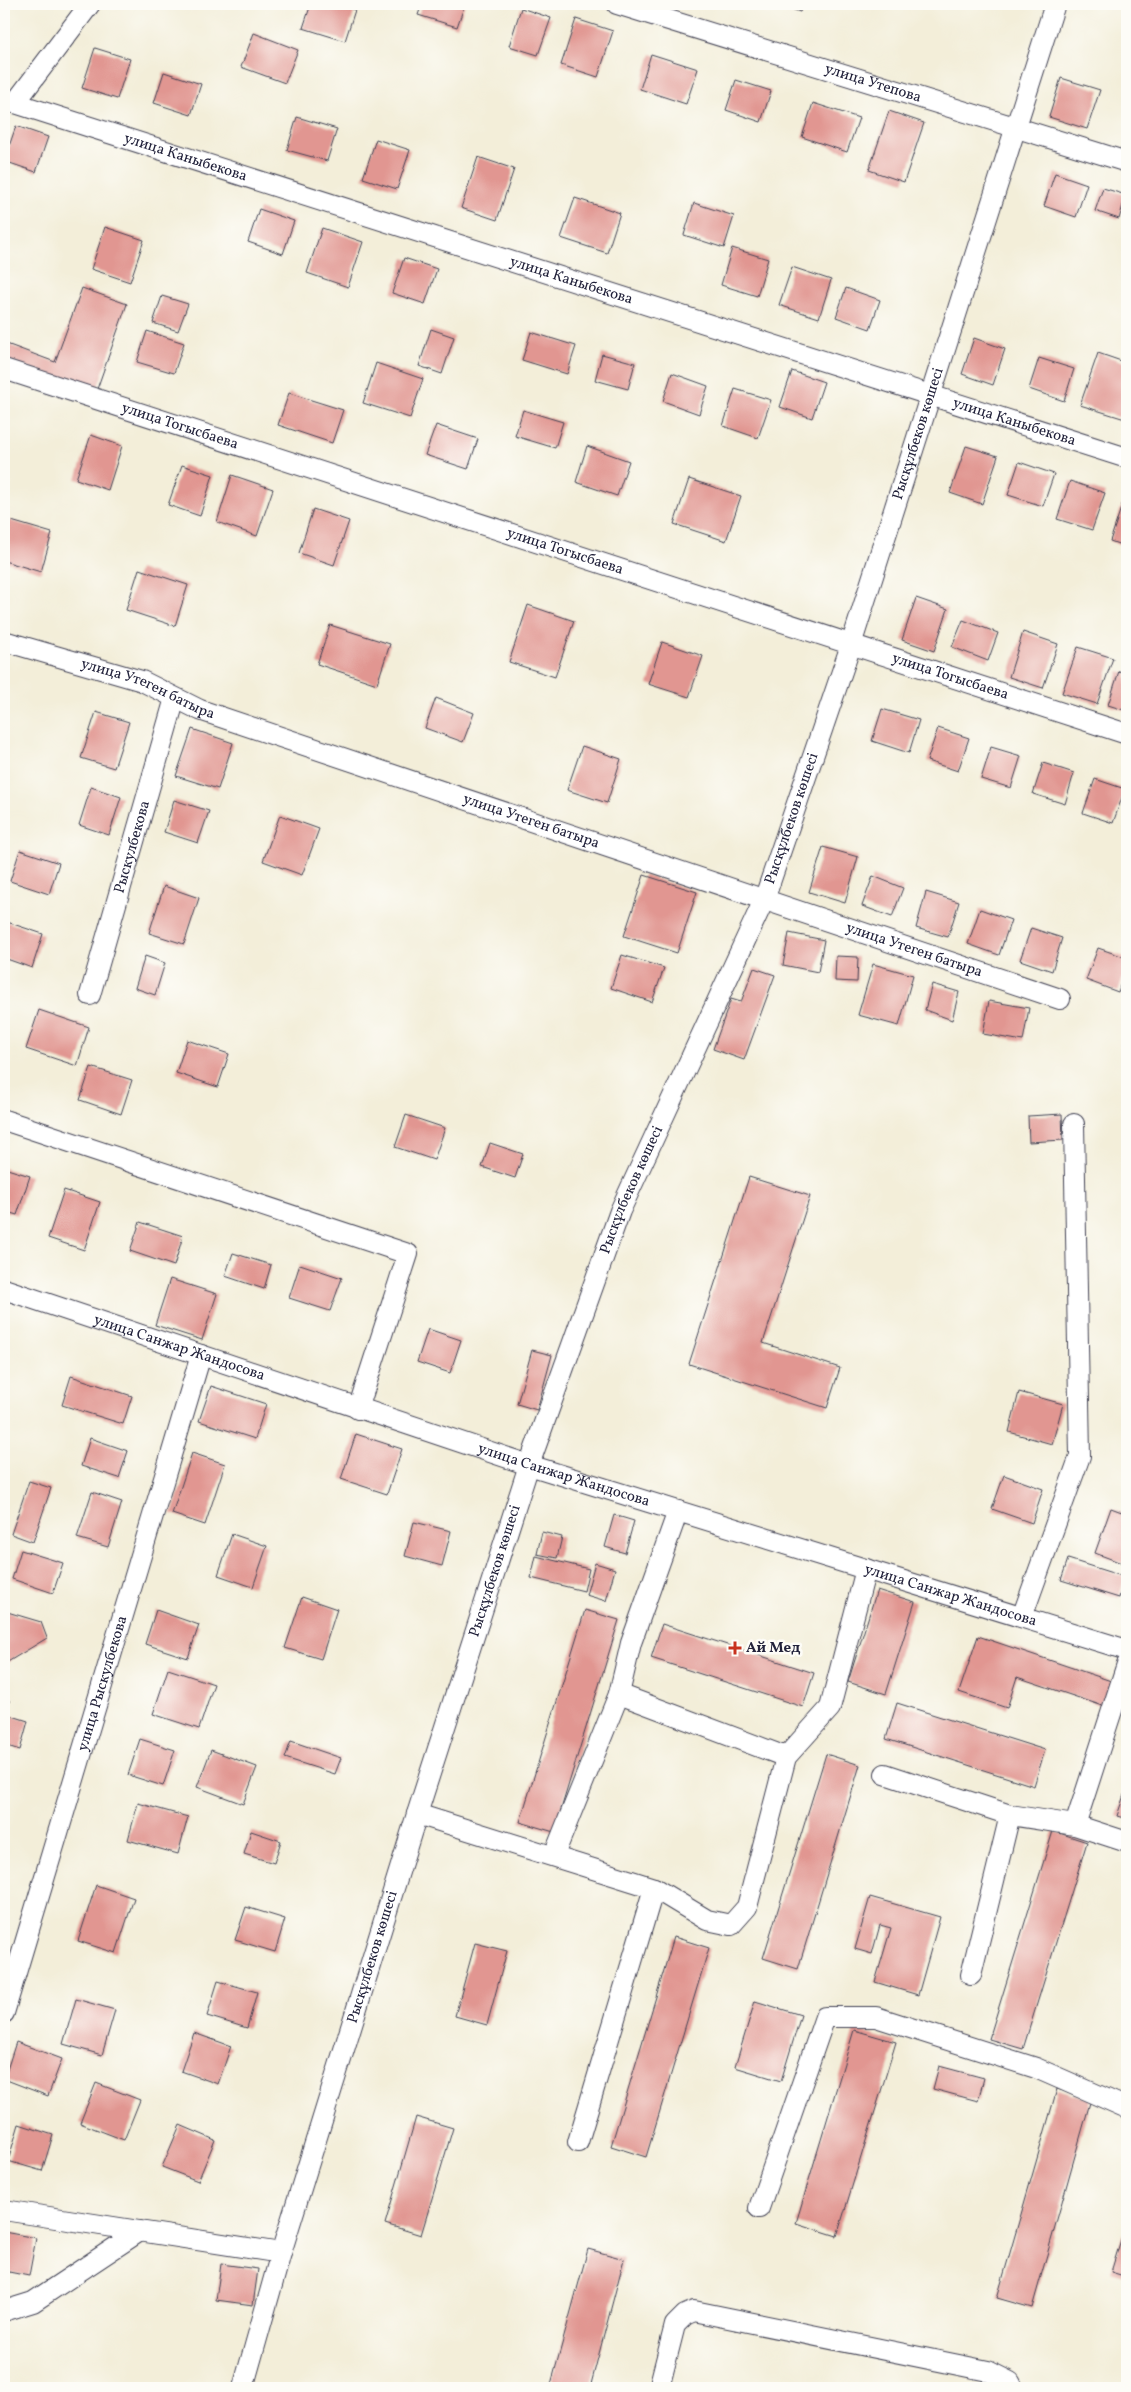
<svg xmlns="http://www.w3.org/2000/svg" width="1131" height="2392" font-family="Vollkorn,serif">
<rect width="100%" height="100%" fill="#fdfcf7"/>
<filter id="ink" filterUnits="userSpaceOnUse"><feTurbulence type="fractalNoise" baseFrequency=".02" numOctaves="2"/><feDisplacementMap in="SourceGraphic" scale="10" xChannelSelector="R" yChannelSelector="G"/><feConvolveMatrix kernelMatrix="1 2 1 2 8 2 1 2 1" color-interpolation-filters="sRGB"/></filter>
<filter id="wash" filterUnits="userSpaceOnUse"><feTurbulence type="fractalNoise" baseFrequency=".0096" numOctaves="4" result="noise"/><feDisplacementMap in="SourceGraphic" scale="20" xChannelSelector="R" yChannelSelector="G"/><feGaussianBlur stdDeviation="1.12" result="paint"/><feColorMatrix in="noise" values="0 0 0 0 0 0 0 0 0 0 0 0 0 0 0 0 0 1.4 0 .05"/><feComposite in="paint" operator="in"/></filter>
<g filter="url(#wash)">
<rect width="100%" height="100%" fill="#f3eed9"/>
<g id="blocks">
<!-- building -->
<path fill="#e19691" d="M311,4H337L355,10L345,41L303,28Z
M422,4H465L457,27L418,15Z
M777,4H803L800,12Z
M521,8L551,18L538,55L509,46Z
M576,19L613,31L598,77L561,65Z
M254,33L298,50L285,83L241,67Z
M95,48L130,59L117,99L82,88Z
M651,54L698,69L686,104L640,89Z
M164,72L201,84L191,115L154,103Z
M1061,78L1100,90L1087,129L1049,117Z
M736,80L771,91L761,122L726,110Z
M813,103L859,118L847,152L802,137Z
M889,111L924,123L904,182L869,170Z
M297,117L337,129L327,161L287,150Z
M16,126L48,137L36,172L4,161Z
M376,139L410,150L397,189L363,178Z
M478,157L514,169L497,220L461,208Z
M1055,173L1087,184L1076,217L1044,206Z
M1103,188L1126,195L1119,219L1095,211Z
M575,198L620,213L607,253L561,238Z
M694,203L734,216L724,248L684,235Z
M259,209L294,221L283,254L248,242Z
M105,227L144,240L130,282L91,269Z
M322,228L363,242L348,287L307,273Z
M732,248L768,259L757,296L721,285Z
M404,258L437,269L425,304L392,293Z
M792,267L831,280L819,318L779,305Z
M82,288L127,304L96,392L4,359V343L55,362Z
M846,288L880,300L870,329L836,317Z
M162,296L188,304L178,331L153,323Z
M431,329L454,337L442,374L419,366Z
M147,331L184,343L174,373L137,362Z
M531,332L576,346L567,374L522,360Z
M974,338L1005,349L993,385L962,374Z
M1098,353L1127,363L1125,419L1080,405Z
M602,354L635,363L628,389L595,380Z
M1039,358L1074,369L1064,401L1029,389Z
M376,363L423,379L410,418L363,403Z
M792,371L824,382L812,418L780,407Z
M672,373L708,386L699,414L663,401Z
M735,389L771,400L758,438L723,426Z
M289,393L343,410L332,443L278,425Z
M523,410L563,422L555,448L515,436Z
M436,425L478,439L468,469L425,455Z
M91,435L122,446L108,490L76,479Z
M587,446L629,461L617,496L576,482Z
M966,446L998,456L982,504L950,493Z
M1019,462L1054,474L1043,506L1008,495Z
M182,465L213,475L200,516L168,505Z
M232,475L273,489L257,536L217,522Z
M689,479L741,496L726,541L674,524Z
M1070,481L1105,493L1092,530L1057,519Z
M1127,490V547L1110,541Z
M313,509L349,521L334,565L299,553Z
M8,520L52,533L41,572L4,561V534Z
M139,569L188,585L175,626L126,610Z
M916,598L948,609L934,651L902,640Z
M528,605L574,621L555,677L509,662Z
M963,620L998,633L988,661L952,647Z
M330,625L390,644L377,684L317,664Z
M1023,632L1058,644L1043,688L1009,677Z
M662,642L703,656L689,697L648,684Z
M1078,647L1113,658L1097,704L1062,693Z
M1119,671L1127,674V711L1108,705Z
M436,698L474,713L463,742L425,728Z
M882,709L919,720L909,753L872,741Z
M96,712L129,722L114,768L81,758Z
M938,728L969,738L958,771L927,761Z
M192,729L233,743L218,789L176,776Z
M582,746L621,759L607,803L567,790Z
M991,747L1021,756L1011,788L981,779Z
M1043,763L1074,773L1065,804L1033,794Z
M1095,779L1125,789L1113,823L1083,813Z
M91,787L121,797L109,835L79,825Z
M174,800L209,811L198,843L164,832Z
M280,815L319,829L302,875L263,861Z
M823,847L858,857L845,903L809,892Z
M20,850L59,863L49,894L10,881Z
M644,875L697,892L677,953L624,936Z
M873,876L903,888L892,917L862,906Z
M164,886L199,898L184,944L149,933Z
M926,892L959,902L948,937L916,928Z
M980,909L1011,920L999,955L968,944Z
M4,921L43,934L32,968L4,958Z
M1031,928L1062,938L1052,971L1020,960Z
M789,933L824,940L818,972L783,965Z
M1098,948L1127,958V965L1118,992L1086,980Z
M622,955L664,968L652,1002L611,988Z
M145,956L165,963L155,995L135,988Z
M836,956L858,957L857,982L835,981Z
M873,964L913,975L899,1026L858,1015Z
M754,968L775,975L744,1060L713,1049L731,999L741,1002Z
M932,984L959,992L952,1020L925,1010Z
M989,1001L1029,1008L1023,1041L983,1034Z
M39,1010L89,1027L77,1066L26,1049Z
M187,1040L229,1054L218,1087L176,1073Z
M91,1067L132,1080L121,1114L80,1100Z
M1062,1114L1063,1140L1029,1142L1028,1116Z
M406,1115L445,1128L434,1160L395,1147Z
M490,1143L523,1154L515,1178L482,1167Z
M4,1168L30,1176L17,1215L4,1211Z
M749,1177L810,1196L763,1343L840,1368L827,1408L689,1364Z
M64,1190L100,1202L84,1250L48,1238Z
M140,1222L183,1236L174,1266L130,1251Z
M233,1253L271,1265L264,1289L225,1276Z
M300,1264L342,1278L330,1311L289,1298Z
M170,1279L217,1294L202,1340L155,1325Z
M428,1329L461,1340L450,1373L417,1362Z
M532,1350L552,1355L537,1410L517,1404Z
M71,1376L132,1396L123,1424L62,1405Z
M211,1386L266,1404L255,1439L199,1421Z
M1019,1392L1063,1404L1052,1444L1009,1432Z
M356,1434L402,1449L387,1494L341,1479Z
M90,1438L128,1451L119,1478L81,1466Z
M192,1453L225,1464L205,1525L172,1514Z
M1004,1475L1043,1489L1032,1523L992,1509Z
M29,1481L51,1488L33,1542L11,1534Z
M92,1492L122,1502L108,1547L77,1538Z
M1111,1508L1127,1514V1565L1095,1553Z
M614,1515L634,1521L625,1553L605,1547Z
M414,1522L451,1531L442,1566L405,1556Z
M542,1532L562,1537L557,1558L537,1554Z
M232,1534L267,1546L253,1587L218,1575Z
M21,1550L63,1563L53,1593L12,1579Z
M536,1556L589,1569L584,1591L531,1578Z
M1068,1559L1125,1577L1119,1598L1061,1580Z
M595,1563L615,1569L606,1601L586,1595Z
M877,1590L915,1602L886,1694L848,1682Z
M302,1597L337,1609L321,1659L285,1648Z
M156,1610L199,1625L188,1658L145,1644Z
M585,1610L619,1620L554,1832L520,1822Z
M4,1611L41,1622L47,1638L6,1663L4,1660Z
M662,1624L814,1673L803,1707L651,1658Z
M978,1636L1114,1682L1106,1707L1017,1677L1007,1708L959,1692Z
M168,1669L214,1684L199,1729L153,1714Z
M4,1699L10,1701L6,1714L28,1721L20,1750L4,1745Z
M897,1703L1045,1750L1034,1786L886,1739Z
M140,1739L175,1750L163,1786L128,1775Z
M291,1741L341,1758L335,1774L285,1758Z
M211,1750L257,1767L243,1804L197,1787Z
M826,1754L860,1765L798,1969L763,1958Z
M1127,1786V1819L1117,1816Z
M138,1803L188,1817L178,1854L128,1840Z
M251,1831L281,1841L274,1863L244,1854Z
M1053,1831L1087,1842L1023,2049L989,2039Z
M96,1885L134,1898L116,1953L78,1941Z
M870,1897L940,1917L918,1995L875,1982L891,1928L880,1925L872,1954L855,1949Z
M246,1907L285,1919L275,1952L235,1940Z
M674,1937L709,1948L646,2157L611,2146Z
M475,1943L507,1951L487,2025L455,2016Z
M218,1981L257,1992L247,2028L207,2016Z
M76,1999L115,2010L102,2055L63,2044Z
M755,2001L801,2015L781,2081L735,2067Z
M854,2030L896,2042L837,2236L796,2223Z
M194,2033L231,2046L218,2084L181,2071Z
M16,2042L62,2059L48,2096L4,2079Z
M939,2066L984,2078L978,2101L933,2089Z
M96,2083L140,2100L124,2140L80,2123Z
M1057,2089L1091,2099L1032,2308L997,2298Z
M416,2117L453,2128L421,2235L385,2224Z
M19,2124L53,2135L42,2171L8,2161Z
M180,2125L215,2140L198,2181L162,2167Z
M4,2232L36,2238L29,2276L4,2271Z
M1123,2233L1127,2235V2277L1111,2272Z
M588,2249L624,2259L590,2388H550Z
M221,2264L258,2269L253,2305L216,2300Z"/>
</g>
</g>
<g filter="url(#ink)">
<use href="#blocks" fill-opacity="0" stroke="#414153" stroke-width="1"/>
<g fill="none" stroke-linecap="round" stroke-linejoin="round">
<!-- minor casing -->
<g stroke="#414153" stroke-width="22">
<g id="minor">
<path id="s1" d="M617,4L1127,162"/>
<path d="M4,100L15,103L90,4"/>
<path id="s2" d="M15,103L1127,458"/>
<path id="s3" d="M4,369L1127,734"/>
<path id="s4" d="M4,641L142,681L200,710L1060,999"/>
<path id="s5" d="M90,995L175,698"/>
<path d="M4,1120L408,1254L358,1409"/>
<path id="s6" d="M4,1289L529,1465L1127,1650"/>
<path d="M1022,1617L1080,1456L1074,1124"/>
<path d="M1127,1664L1075,1825L1127,1842"/>
<path d="M619,1694L786,1757"/>
<path d="M885,1774L1010,1815"/>
<path d="M417,1814L654,1888"/>
<path d="M554,1855L619,1694L631,1643L678,1511"/>
<path d="M971,1975L1010,1815L1075,1825"/>
<path id="s7" d="M4,2013L201,1355"/>
<path d="M578,2142L654,1888L707,1920L731,1925L747,1907L786,1757L830,1708L866,1569"/>
<path d="M759,2208L825,2017H876L1036,2068L1127,2108"/>
<path d="M4,2210L281,2253"/>
<path d="M4,2311L33,2302L140,2231"/>
<path id="s8" d="M243,2388L281,2253L417,1814L529,1465L620,1211L764,900L851,645L1055,4"/>
<path d="M662,2388L660,2384L675,2325L685,2315L694,2311L988,2371L1010,2382L1013,2388"/>
</g>
</g>
<!-- minor -->
<use href="#minor" stroke="#fff" stroke-width="20"/>
</g>
</g>
<!-- markers -->
<path fill="#c8321e" stroke="#fdfcf7" stroke-width="2" d="M732.5 1640.5h5v5h5v5h-5v5h-5v-5h-5v-5h5z"/>
<g text-anchor="middle" dominant-baseline="central" stroke-width="5" stroke-linejoin="round" paint-order="stroke">
<!-- street labels -->
<g font-size="15" fill="#22223b" stroke="#fdfcf7">
<text stroke="none"><textPath href="#s1" startOffset="268">улица Утепова</textPath></text>
<text stroke="none"><textPath href="#s2" startOffset="179">улица Каныбекова</textPath></text>
<text stroke="none"><textPath href="#s2" startOffset="584">улица Каныбекова</textPath></text>
<text stroke="none"><textPath href="#s2" startOffset="1049">улица Каныбекова</textPath></text>
<text stroke="none"><textPath href="#s3" startOffset="185">улица Тогысбаева</textPath></text>
<text stroke="none"><textPath href="#s8" startOffset="2070">Рысқұлбеков көшесі</textPath></text>
<text stroke="none"><textPath href="#s3" startOffset="590">улица Тогысбаева</textPath></text>
<text stroke="none"><textPath href="#s3" startOffset="995">улица Тогысбаева</textPath></text>
<text stroke="none"><textPath href="#s4" startOffset="152">улица Утеген батыра</textPath></text>
<text stroke="none"><textPath href="#s8" startOffset="1665">Рысқұлбеков көшесі</textPath></text>
<text stroke="none"><textPath href="#s4" startOffset="558">улица Утеген батыра</textPath></text>
<text stroke="none"><textPath href="#s5" startOffset="154">Рыскулбекова</textPath></text>
<text stroke="none"><textPath href="#s4" startOffset="962">улица Утеген батыра</textPath></text>
<text stroke="none"><textPath href="#s8" startOffset="1260">Рысқұлбеков көшесі</textPath></text>
<text stroke="none"><textPath href="#s6" startOffset="185">улица Санжар Жандосова</textPath></text>
<text stroke="none"><textPath href="#s6" startOffset="590">улица Санжар Жандосова</textPath></text>
<text stroke="none"><textPath href="#s8" startOffset="855">Рысқұлбеков көшесі</textPath></text>
<text stroke="none"><textPath href="#s6" startOffset="995">улица Санжар Жандосова</textPath></text>
<text stroke="none"><textPath href="#s7" startOffset="344">улица Рыскулбекова</textPath></text>
<text stroke="none"><textPath href="#s8" startOffset="450">Рысқұлбеков көшесі</textPath></text>
</g>
<!-- poi labels -->
<g font-size="15" font-weight="bold" fill="#22223b" stroke="#fdfcf7" text-anchor="start">
<text x="746" y="1648">Ай Мед</text>
</g>
</g>
<!-- margin -->
<rect width="1131" height="2392" fill="none" stroke="#fdfcf7" stroke-width="20"/>
</svg>
